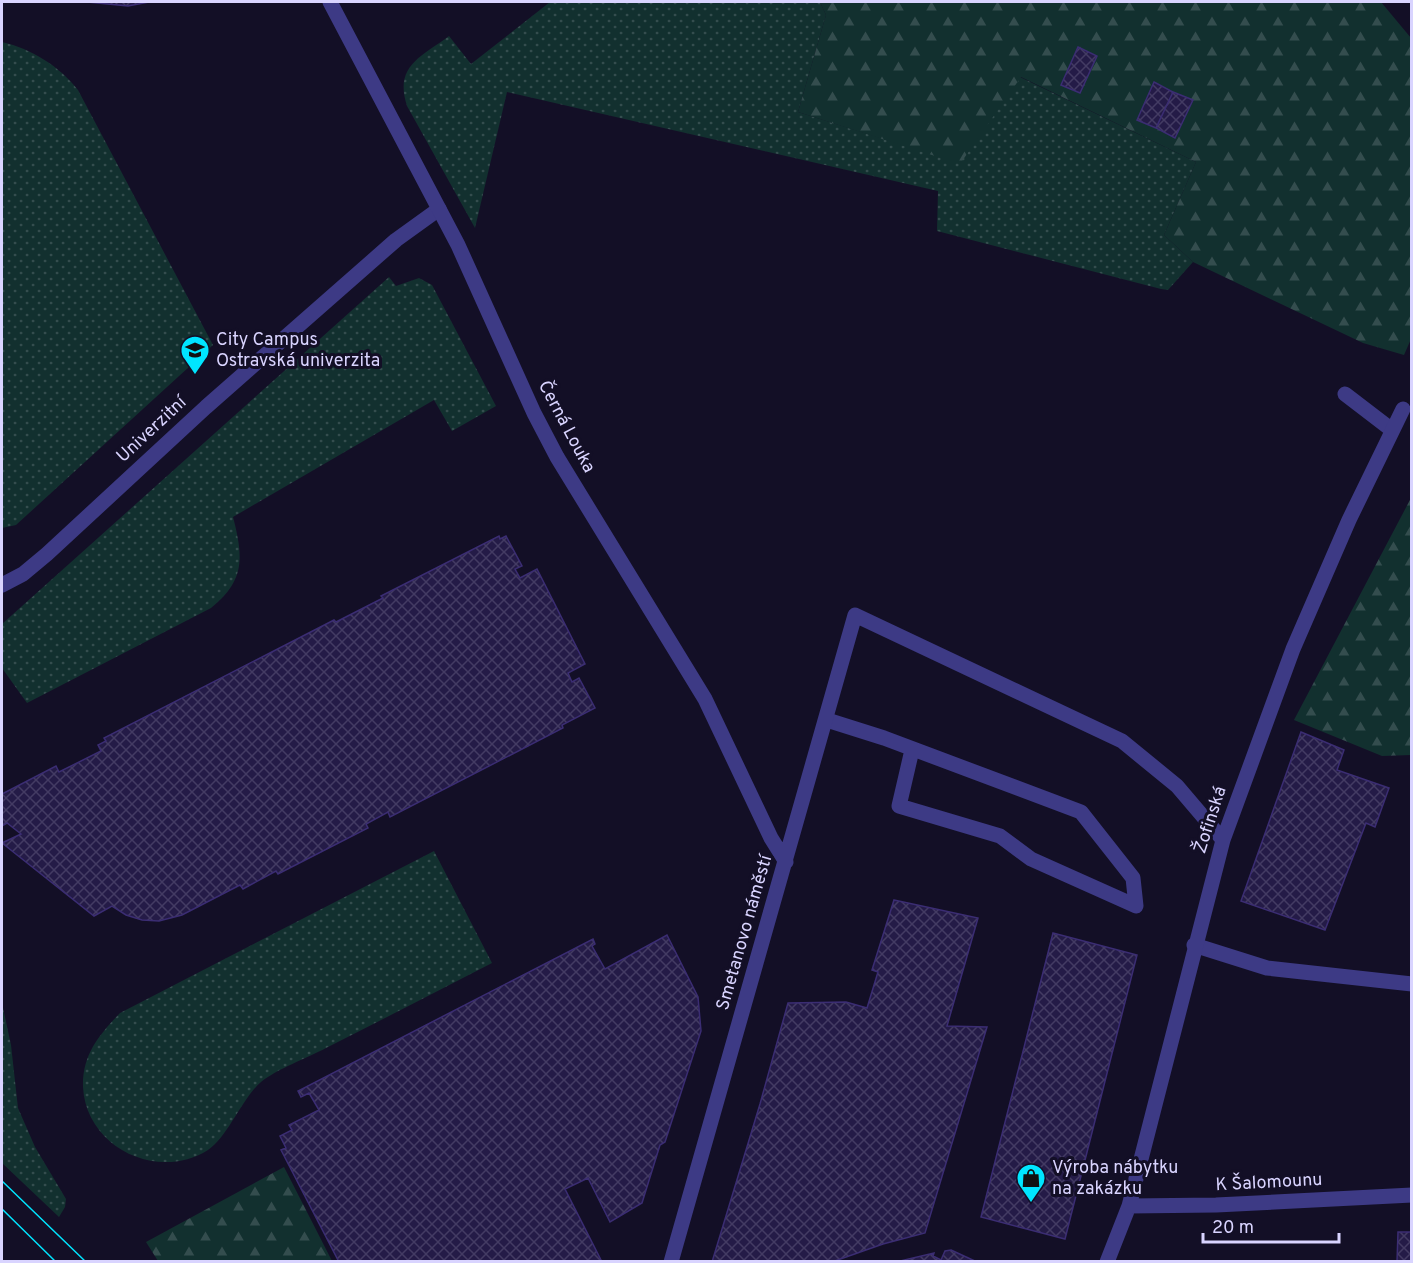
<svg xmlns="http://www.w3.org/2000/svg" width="1413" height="1263" font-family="Overpass,sans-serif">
<defs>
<pattern id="grass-dots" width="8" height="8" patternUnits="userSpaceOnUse" patternTransform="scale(1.5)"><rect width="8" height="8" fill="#12302f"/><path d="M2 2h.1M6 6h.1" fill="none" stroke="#344d4e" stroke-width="1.8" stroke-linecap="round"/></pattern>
<pattern id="forest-firs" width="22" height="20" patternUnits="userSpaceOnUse" patternTransform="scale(1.5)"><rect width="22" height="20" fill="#12302f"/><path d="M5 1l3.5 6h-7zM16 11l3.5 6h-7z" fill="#344d4e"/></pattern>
<pattern id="building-cross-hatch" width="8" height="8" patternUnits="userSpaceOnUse" patternTransform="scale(1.5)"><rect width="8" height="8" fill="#241b47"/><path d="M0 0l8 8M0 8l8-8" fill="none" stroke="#433b63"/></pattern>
</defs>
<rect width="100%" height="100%" fill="#130f26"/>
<!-- grass -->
<path fill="url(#grass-dots)" d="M550,2H820L826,15L798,112L960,163L1020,77L1196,162L1164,235L1193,262L1168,290L1161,289L937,231L938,191L507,92L475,228L407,106C394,66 421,57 449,36L471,64Z
M2,42C32,49 59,66 78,90L213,345L16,525L2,528Z
M389,277L396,286L419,278L432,285L496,406L452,431L434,400L233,517C243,556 246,580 211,608L27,703L2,668V624Z
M434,851L492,963C437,991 382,1020 326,1048C307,1058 277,1069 261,1082C243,1097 227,1138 208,1150C157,1182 86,1147 83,1087C82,1055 99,1035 120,1013Z
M2,1003L11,1045L18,1108L35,1147L66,1199L65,1207L59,1217L2,1163Z"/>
<!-- forest -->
<path fill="url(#forest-firs)" d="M820,2H1381L1411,38V339L1404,355L1363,343L1193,262L1164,235L1196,162L1021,77L960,164L798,112L826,15Z
M1411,498V755L1382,756L1294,720Z
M284,1167L332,1261H158L146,1242Z"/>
<!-- building -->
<path fill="url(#building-cross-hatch)" stroke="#3b2d73" stroke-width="1.5" d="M87,2H149L128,6Z
M1078,47L1097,56L1080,93L1061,85Z
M1154,82L1173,92L1156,128L1137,120Z
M1173,92L1193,100L1175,138L1156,128Z
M499,536L500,539L506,536L522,566L515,569L520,578L537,569L585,664L568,673L572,682L579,678L595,708L562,725L563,728L390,817L388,812L366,824L368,828L278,874L276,871L243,889L240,885L182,915L159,921L142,920L126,915L112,906L94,916L2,843L21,834L7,823L2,826V794L56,766L59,772L101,751L98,745L106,741L104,738L334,620L336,622L383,598L381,596Z
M1301,732L1344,750L1337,770L1389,788L1375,827L1366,823L1325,930L1241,901Z
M894,900L978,918L947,1026L987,1027L925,1233L883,1244L832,1262H712L760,1104L788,1003L846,1002L867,1008L878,972L872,970Z
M1053,933L1137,955L1065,1239L981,1217Z
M667,935L698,997L701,1031L665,1142L660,1145L642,1203L610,1222L588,1178L565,1189L602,1262H339L281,1150L286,1148L280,1136L292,1130L289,1125L319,1110L309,1093L301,1097L298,1091L593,939L595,944L592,946L605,969Z
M1398,1232H1412V1262H1397Z
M951,1250L977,1262H896L934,1253L933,1256L941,1260L945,1251Z"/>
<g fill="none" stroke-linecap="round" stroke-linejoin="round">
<!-- lane -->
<path stroke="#3d3a85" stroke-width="15" d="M1345,394L1392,430
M2,585L23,574L47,554L206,407L396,240L439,209
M827,720L884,738L1081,812L1133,878L1136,906L1031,859L1000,836L899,806L912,750
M1194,945L1267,968L1412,984"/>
<!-- street -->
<path stroke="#3d3a85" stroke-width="15" d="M330,2L458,245L534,413L557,457L705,699L771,838L786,862
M1129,1206L1216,1205L1412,1195
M671,1262L855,615L1122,741L1177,786L1223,840
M1107,1262L1129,1206L1223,840L1293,649L1349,520L1403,409"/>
<!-- tram -->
<path stroke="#00e5ff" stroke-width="1.5" d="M2,1181L86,1262
M2,1209L56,1262"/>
</g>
<!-- icons -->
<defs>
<g id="university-pin" transform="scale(1.5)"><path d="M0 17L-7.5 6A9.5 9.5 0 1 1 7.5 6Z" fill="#00e5ff" stroke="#130f26"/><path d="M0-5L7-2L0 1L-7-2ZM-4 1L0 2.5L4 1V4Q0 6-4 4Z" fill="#111"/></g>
<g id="shop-pin" transform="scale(1.5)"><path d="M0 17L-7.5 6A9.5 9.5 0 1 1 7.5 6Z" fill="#00e5ff" stroke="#130f26"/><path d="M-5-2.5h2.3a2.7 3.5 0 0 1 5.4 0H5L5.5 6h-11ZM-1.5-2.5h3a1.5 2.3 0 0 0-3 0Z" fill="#111"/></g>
</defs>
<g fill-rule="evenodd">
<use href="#university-pin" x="195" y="350"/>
<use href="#shop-pin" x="1031" y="1178"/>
</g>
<g text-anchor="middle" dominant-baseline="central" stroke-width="6" stroke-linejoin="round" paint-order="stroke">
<!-- poi labels -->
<g font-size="18" fill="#d9d4ff" stroke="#130f26" text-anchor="start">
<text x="216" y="340">City Campus<tspan x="216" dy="21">Ostravská univerzita</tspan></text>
<text x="1052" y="1168">Výroba nábytku<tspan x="1052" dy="21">na zakázku</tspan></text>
</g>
<!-- street labels -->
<g font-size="18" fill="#d9d4ff" stroke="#130f26">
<text transform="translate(566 427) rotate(62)">Černá Louka</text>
<text transform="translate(152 430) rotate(-43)">Univerzitní</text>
<text transform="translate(1211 820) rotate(-72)">Žofinská</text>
<text transform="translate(745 933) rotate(-74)">Smetanovo náměstí</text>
<text transform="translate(1269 1183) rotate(-3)">K Šalomounu</text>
</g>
</g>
<!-- border -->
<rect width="1413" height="1263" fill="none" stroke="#d9d4ff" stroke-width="6"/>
<!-- scale -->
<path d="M1203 1233v9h136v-9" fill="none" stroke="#d9d4ff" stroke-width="3"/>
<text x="1212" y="1233" font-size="18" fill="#d9d4ff" stroke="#130f26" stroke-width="4.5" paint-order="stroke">20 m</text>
</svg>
